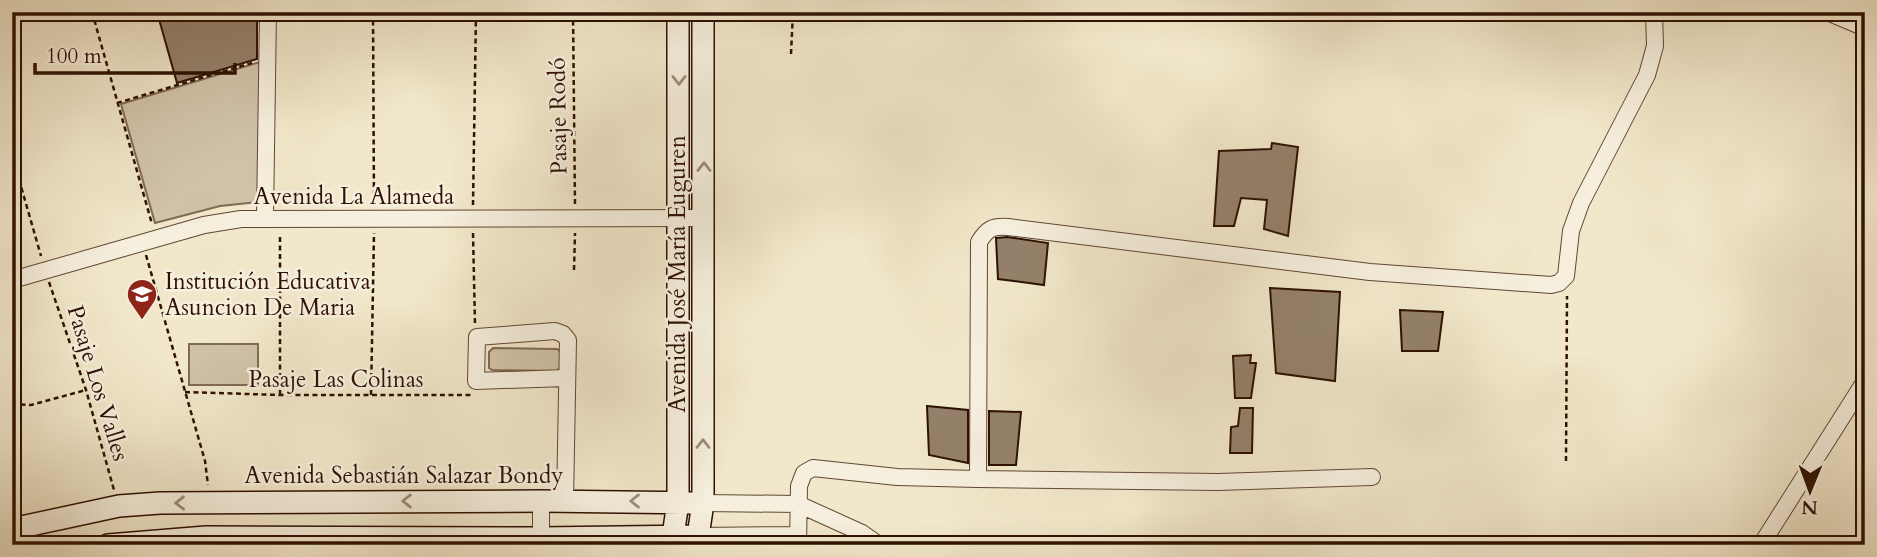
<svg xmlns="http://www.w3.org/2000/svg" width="1877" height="557" font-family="Cardo,serif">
<rect width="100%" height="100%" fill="#f1e7ca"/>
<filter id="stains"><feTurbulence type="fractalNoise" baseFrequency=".00286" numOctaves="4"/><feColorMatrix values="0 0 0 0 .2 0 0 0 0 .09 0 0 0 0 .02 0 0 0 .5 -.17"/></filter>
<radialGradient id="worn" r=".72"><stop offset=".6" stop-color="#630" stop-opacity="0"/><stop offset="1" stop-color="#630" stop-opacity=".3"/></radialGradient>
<!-- green -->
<path fill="#d0c2a8" stroke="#806955" stroke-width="2" d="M260,62L259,202L220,206L155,223L121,104Z
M189,344H258V385H189Z
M493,348L557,349L561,352V367L556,371L492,370L489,368V352Z"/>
<!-- building -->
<path fill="#94806a" stroke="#2f1002" stroke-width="2" d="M157,12H257V59L177,83Z
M1272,143L1298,147L1288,236L1264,229L1267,200L1241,198L1234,226H1214L1219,151L1271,149Z
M1007,237L1048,243L1044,285L998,279L996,238Z
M1270,288L1340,292L1335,381L1276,373Z
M1400,310L1443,312L1438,351H1402Z
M1251,355L1250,363H1256L1251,398H1235L1233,356Z
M927,406L968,410V463L929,455Z
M1240,408H1253L1252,453H1230L1231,427L1238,426Z
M989,411L1021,412L1016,465H989Z"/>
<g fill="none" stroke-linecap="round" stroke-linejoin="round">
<!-- street casing -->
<g stroke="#604634" stroke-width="18">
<path id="street" d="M1827,12L1865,28
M265,218L268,12
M12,280L204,225L241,219L704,218
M978,479L979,242C987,229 992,226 1008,227L1370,272L1551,285L1559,283L1566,276L1571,231L1581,203L1647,75L1655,46L1654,12
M541,501V545
M565,501L568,340L563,334L555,331L477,337L476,381L566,378
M703,503L798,504L862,533L879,545
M698,545V536L798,535
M798,545L799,486L804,473L813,468L897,477L978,479L1218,482L1372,477
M1761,545L1865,381"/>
</g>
<!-- secondary casing -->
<g stroke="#2f1002" stroke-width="24">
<path id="secondary" d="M12,529L119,506L160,503L541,501L703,503
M673,536L678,502V12
M108,545L206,537L541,538L698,536L703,503V12"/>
</g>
<!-- path -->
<path stroke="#2f1002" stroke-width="2.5" stroke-dasharray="5 3.5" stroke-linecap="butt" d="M92,12L152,224
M373,12L374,205
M573,12L575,205
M791,54L793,12
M117,103L255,62
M12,155L41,256
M473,205L476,12
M473,233L475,324
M146,255L205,461L208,485
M574,270L575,233
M49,282L86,390L114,490
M185,392L280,395H472
M280,395V234
M371,395L374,233
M12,404L31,405L86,390
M1566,461L1567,296"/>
<!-- street -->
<use href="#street" stroke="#f6efdd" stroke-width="16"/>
<!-- secondary -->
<use href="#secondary" stroke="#f6efdd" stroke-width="21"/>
</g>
<!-- one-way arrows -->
<defs><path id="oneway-chevron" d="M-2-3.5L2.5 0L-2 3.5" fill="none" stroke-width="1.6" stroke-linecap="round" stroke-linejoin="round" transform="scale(1.75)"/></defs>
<g stroke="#9c8b7a">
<use href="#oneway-chevron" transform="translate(679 80) rotate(90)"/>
<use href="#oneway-chevron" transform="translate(704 167) rotate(-90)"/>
<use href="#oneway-chevron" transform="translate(703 444) rotate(-90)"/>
<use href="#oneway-chevron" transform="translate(407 501) rotate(180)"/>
<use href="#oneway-chevron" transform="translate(635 501) rotate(-180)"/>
<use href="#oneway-chevron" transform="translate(180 503) rotate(179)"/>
</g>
<!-- icons -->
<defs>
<g id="school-pin" transform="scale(1.575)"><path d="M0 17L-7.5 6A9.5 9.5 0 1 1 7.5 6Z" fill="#8f2418" stroke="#f6efdd"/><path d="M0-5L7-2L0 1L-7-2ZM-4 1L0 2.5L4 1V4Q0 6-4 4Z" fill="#fff"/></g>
</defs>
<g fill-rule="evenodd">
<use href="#school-pin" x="142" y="294"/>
</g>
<g text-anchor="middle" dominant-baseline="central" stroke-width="5" stroke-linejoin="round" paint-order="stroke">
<!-- street labels -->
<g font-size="23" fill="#2f1002" stroke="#f6efdd">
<text transform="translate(558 116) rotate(-91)">Pasaje Rodó</text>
<text x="354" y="196">Avenida La Alameda</text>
<text transform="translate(677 274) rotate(-90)">Avenida José María Euguren</text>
<text x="336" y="379">Pasaje Las Colinas</text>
<text transform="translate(98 383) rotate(73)">Pasaje Los Valles</text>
<text x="404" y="475">Avenida Sebastián Salazar Bondy</text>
</g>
<!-- poi labels -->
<g font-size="23" fill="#2f1002" stroke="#f6efdd" text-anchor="start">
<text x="165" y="281">Institución Educativa<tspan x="165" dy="26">Asuncion De Maria</tspan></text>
</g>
</g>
<!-- margin -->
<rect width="1877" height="557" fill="none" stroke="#f1e7ca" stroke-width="42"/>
<rect x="14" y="14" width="1849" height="529" fill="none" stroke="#2f1002" stroke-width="3.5"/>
<rect x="21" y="21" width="1835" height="515" fill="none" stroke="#2f1002" stroke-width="2"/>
<!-- north arrow -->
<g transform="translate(1810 491) rotate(181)" stroke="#f6efdd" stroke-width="5" paint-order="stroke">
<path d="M0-5L12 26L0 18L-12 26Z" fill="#2f1002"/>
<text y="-10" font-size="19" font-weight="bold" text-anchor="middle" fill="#2f1002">N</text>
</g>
<!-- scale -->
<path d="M35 63v10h200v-10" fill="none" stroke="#2f1002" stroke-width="3.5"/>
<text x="46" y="63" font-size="21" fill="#2f1002" stroke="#f6efdd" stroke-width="5" paint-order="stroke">100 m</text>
<rect width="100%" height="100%" filter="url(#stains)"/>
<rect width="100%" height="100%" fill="url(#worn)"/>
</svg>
